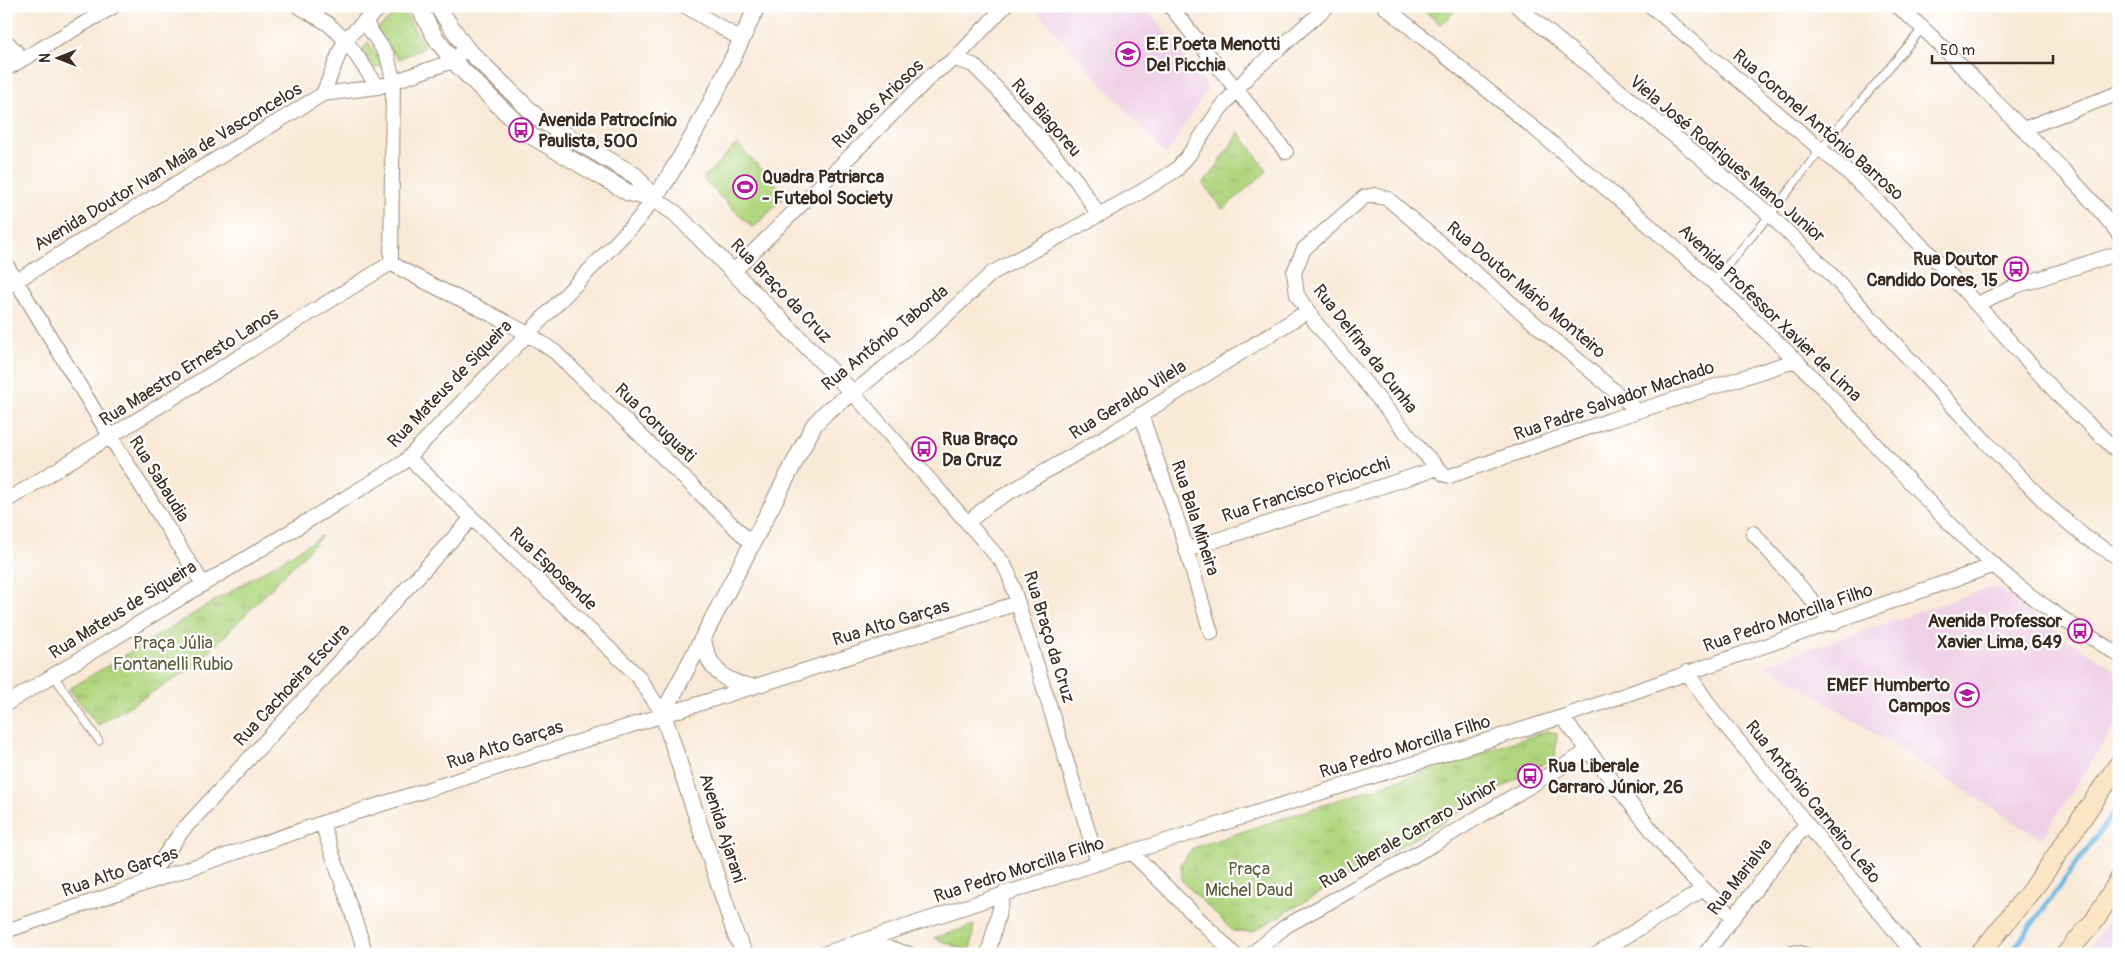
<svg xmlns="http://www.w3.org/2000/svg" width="2125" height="960" font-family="Pangolin,sans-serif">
<defs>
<pattern id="park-tufts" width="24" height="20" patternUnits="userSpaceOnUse" patternTransform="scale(1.25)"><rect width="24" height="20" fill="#b0d57e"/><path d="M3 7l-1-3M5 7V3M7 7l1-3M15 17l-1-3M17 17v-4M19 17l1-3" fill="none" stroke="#98b76c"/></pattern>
</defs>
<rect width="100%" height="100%" fill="#fff"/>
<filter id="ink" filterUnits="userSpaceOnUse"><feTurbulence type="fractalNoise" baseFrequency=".02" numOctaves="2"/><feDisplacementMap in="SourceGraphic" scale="10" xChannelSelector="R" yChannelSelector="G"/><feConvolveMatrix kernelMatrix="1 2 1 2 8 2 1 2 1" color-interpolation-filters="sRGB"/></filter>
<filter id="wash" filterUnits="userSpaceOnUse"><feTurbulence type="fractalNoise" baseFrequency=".0096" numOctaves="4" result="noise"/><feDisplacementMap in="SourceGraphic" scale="20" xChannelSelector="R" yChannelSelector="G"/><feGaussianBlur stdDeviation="1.12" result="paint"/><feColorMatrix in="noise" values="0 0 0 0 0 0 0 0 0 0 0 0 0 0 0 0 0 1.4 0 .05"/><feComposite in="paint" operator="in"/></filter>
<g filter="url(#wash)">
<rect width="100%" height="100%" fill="#f9e9d7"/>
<!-- built -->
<path fill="#efd0e6" d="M1032,6H1145L1208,88L1166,155Z
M1995,586L2064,637L2119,672V719L2041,839L1766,664Z
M2108,922L2119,929V954H2084Z"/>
<!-- grass -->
<path fill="#b0d57e" stroke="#76804e" d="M737,144L787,195L753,228L702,179Z"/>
<!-- park -->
<path fill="url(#park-tufts)" stroke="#76804e" d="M1419,6H1460L1441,25Z
M402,8L425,48L398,59L376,30Z
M368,42L383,65L374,68L362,51Z
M1239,132L1267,171L1223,209L1203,184L1214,171Z
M322,536L194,667L98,725L69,689Z
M1547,731L1557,733L1555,757L1252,932L1233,931L1182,881L1181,863L1193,848Z
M974,925L970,952L934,938Z"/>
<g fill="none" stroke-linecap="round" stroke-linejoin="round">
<!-- stream -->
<path stroke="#65b3df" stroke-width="5" d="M2010,954L2119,806"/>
</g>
</g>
<g filter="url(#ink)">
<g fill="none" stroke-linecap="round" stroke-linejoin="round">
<!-- service casing -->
<g stroke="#9a8a7a" stroke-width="9">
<path id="service" d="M1714,281L1770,215L1831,136L1923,28
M54,676L99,741
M1785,954C1793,947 1802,948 1810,954"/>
</g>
<!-- minor casing -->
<g stroke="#9a8a7a" stroke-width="16">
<path id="minor" d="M298,6L327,23L345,39L378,87
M685,6L742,40
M1170,6L1286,152
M1384,6C1518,115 1654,223 1778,343C1860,421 1929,513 2017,585C2049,611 2084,633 2119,655
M1517,6L1770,215L1827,270L1986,442L2050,507L2085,537L2119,558
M1651,6L1852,176L1941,265L2062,399L2119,453
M1897,6C1934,36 1966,71 1999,105C2040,146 2083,188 2119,234
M364,21L387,55L393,80L391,263
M6,41L23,59
M955,59L973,65L998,90L1076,180L1098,214
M6,69L114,6
M323,94L345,39L382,6
M2023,129L2119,93
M391,263C445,295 505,316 555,352L753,545
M6,264L111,438L203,584
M734,271L934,73L955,59L1005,6
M6,287L323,94L378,87L453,61L460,54
M1977,304L2016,286L2119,253
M1638,411L1388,199L1374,195L1364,197L1304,249L1294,272L1297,295L1315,322L1419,448L1445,475L1450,476L1610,420L1797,360
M1141,414L1180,528L1211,633
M409,458L637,675L663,714
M6,501L391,263
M968,522L991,503L1115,431L1308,311
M1753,533L1833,624
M1186,550L1438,468
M1687,672L1712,709L1914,954
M6,704L403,463L635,223L654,199
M1562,717L1679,865L1733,917
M322,823L366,954
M1131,852L1234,954
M1098,863L1009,575L1003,563L853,393L926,334L992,273L1139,193L1176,170L1188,156L1220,109L1250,74L1328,6
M145,883L182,831L472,518
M6,931L322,823L1018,603
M864,941L909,954
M823,954L1131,852L1562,717L1995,565
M988,954L1004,893
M1252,954L1286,926L1434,844L1588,751
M1597,954L1704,889
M1705,954L1806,824"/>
</g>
<!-- tertiary casing -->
<g stroke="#9a8a7a" stroke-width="18">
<path id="tertiary" d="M418,6L435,37L453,61L528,134L629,193L654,199L675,213L853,393L827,411L814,425L663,714L736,936L745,954
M437,6L466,48L539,119L636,176L654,199
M654,199C695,139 727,72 757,6
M703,640C708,668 723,682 751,687"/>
</g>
<!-- secondary casing -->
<g stroke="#9a8a7a" stroke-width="21">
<path id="secondary" d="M1980,954L2038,882L2119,764
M2066,954L2095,920L2119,880"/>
</g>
<!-- service -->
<use href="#service" stroke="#fff" stroke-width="7"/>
<!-- minor -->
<use href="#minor" stroke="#fff" stroke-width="14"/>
<!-- tertiary -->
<use href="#tertiary" stroke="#fff" stroke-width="16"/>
<!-- secondary -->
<use href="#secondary" stroke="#fce5c4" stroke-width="19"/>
</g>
</g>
<!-- icons -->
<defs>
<g id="school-ring" transform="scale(1.25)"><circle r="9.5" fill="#fff" stroke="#b5179e" stroke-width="1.5"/><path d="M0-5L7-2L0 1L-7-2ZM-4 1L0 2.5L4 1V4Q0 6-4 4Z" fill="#b5179e"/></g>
<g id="bus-ring" transform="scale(1.25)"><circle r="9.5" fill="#fff" stroke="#b5179e" stroke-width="1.5"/><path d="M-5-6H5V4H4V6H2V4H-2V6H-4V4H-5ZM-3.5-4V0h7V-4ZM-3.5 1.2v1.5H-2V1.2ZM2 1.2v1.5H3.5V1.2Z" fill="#b5179e"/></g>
<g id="stadium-ring" transform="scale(1.25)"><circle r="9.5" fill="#fff" stroke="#b5179e" stroke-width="1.5"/><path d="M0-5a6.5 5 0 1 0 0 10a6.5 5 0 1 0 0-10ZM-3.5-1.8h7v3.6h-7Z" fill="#b5179e"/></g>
</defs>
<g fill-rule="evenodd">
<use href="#school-ring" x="1128" y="54"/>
<use href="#bus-ring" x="521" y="130"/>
<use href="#stadium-ring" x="745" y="187"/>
<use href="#bus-ring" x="2016" y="269"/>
<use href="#bus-ring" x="924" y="449"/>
<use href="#bus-ring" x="2080" y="631"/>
<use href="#school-ring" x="1967" y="695"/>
<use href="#bus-ring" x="1530" y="776"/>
</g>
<g text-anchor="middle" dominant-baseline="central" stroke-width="4.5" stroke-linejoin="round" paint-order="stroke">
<!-- poi labels -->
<g font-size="18" font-weight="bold" fill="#3b2a1e" stroke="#fff" text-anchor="start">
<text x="1146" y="44">E.E Poeta Menotti<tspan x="1146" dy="21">Del Picchia</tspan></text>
<text x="538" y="120">Avenida Patrocínio<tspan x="538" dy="21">Paulista, 500</tspan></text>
<text x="762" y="177">Quadra Patriarca<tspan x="762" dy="21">- Futebol Society</tspan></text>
<text x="1998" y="259" text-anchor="end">Rua Doutor<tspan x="1998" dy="21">Candido Dores, 15</tspan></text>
<text x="942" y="439">Rua Braço<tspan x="942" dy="21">Da Cruz</tspan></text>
<text x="2062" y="621" text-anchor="end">Avenida Professor<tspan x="2062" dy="21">Xavier Lima, 649</tspan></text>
<text x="1950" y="685" text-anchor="end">EMEF Humberto<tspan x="1950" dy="21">Campos</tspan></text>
<text x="1548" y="766">Rua Liberale<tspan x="1548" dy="21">Carraro Júnior, 26</tspan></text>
</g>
<!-- street labels -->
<g font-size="18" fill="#3b2a1e" stroke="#fff">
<text transform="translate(878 104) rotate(-44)">Rua dos Ariosos</text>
<text transform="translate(1046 118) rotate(49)">Rua Biagoreu</text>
<text transform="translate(1818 125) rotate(41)">Rua Coronel Antônio Barroso</text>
<text transform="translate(1727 159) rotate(40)">Viela José Rodrigues Mano Junior</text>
<text transform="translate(168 167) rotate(-31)">Avenida Doutor Ivan Maia de Vasconcelos</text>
<text transform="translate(1526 290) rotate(40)">Rua Doutor Mário Monteiro</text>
<text transform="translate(781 291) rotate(46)">Rua Braço da Cruz</text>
<text transform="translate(1770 313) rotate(44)">Avenida Professor Xavier de Lima</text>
<text transform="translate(885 338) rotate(-39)">Rua Antônio Taborda</text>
<text transform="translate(1365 349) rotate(52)">Rua Delfina da Cunha</text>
<text transform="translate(189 367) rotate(-32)">Rua Maestro Ernesto Lanos</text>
<text transform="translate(450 384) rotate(-46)">Rua Mateus de Siqueira</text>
<text transform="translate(1128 400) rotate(-32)">Rua Geraldo Vilela</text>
<text transform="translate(1614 401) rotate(-19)">Rua Padre Salvador Machado</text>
<text transform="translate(655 423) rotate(44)">Rua Coruguati</text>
<text transform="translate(159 479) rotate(58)">Rua Sabaudia</text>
<text transform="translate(1306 490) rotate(-18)">Rua Francisco Piciocchi</text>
<text transform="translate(1195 518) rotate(72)">Rua Bala Mineira</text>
<text transform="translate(553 569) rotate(43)">Rua Esposende</text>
<text transform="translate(123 610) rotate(-32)">Rua Mateus de Siqueira</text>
<text transform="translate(1788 618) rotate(-19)">Rua Pedro Morcilla Filho</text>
<text transform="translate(891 623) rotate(-17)">Rua Alto Garças</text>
<text transform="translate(1049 637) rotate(73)">Rua Braço da Cruz</text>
<text transform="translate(292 685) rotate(-47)">Rua Cachoeira Escura</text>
<text transform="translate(505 745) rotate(-18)">Rua Alto Garças</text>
<text transform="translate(1405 747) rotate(-17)">Rua Pedro Morcilla Filho</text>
<text transform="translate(1813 802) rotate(51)">Rua Antônio Carneiro Leão</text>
<text transform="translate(722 828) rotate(72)">Avenida Ajarani</text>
<text transform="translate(1409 834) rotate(-30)">Rua Liberale Carraro Júnior</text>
<text transform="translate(1019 870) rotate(-18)">Rua Pedro Morcilla Filho</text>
<text transform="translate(120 872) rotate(-19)">Rua Alto Garças</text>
<text transform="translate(1740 877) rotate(-52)">Rua Marialva</text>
</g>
<!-- park labels -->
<g font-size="18" fill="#5e5d3b" stroke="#fff">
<text x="173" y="643">Praça Júlia<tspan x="173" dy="21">Fontanelli Rubio</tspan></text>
<text x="1249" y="869">Praça<tspan x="1249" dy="21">Michel Daud</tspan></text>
</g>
</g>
<!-- margin -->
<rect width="2125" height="960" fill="none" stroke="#fff" stroke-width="25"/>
<!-- north arrow -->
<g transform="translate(58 58) rotate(270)" stroke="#ffffff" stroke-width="4" paint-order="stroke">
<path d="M0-4L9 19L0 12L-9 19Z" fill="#3b2a1e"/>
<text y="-8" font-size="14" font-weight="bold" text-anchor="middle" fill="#3b2a1e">N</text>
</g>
<!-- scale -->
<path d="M1932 55v8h121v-8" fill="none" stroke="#3b2a1e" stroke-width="2.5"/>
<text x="1940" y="55" font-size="15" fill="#3b2a1e" stroke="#ffffff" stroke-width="4" paint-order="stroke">50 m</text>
</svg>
